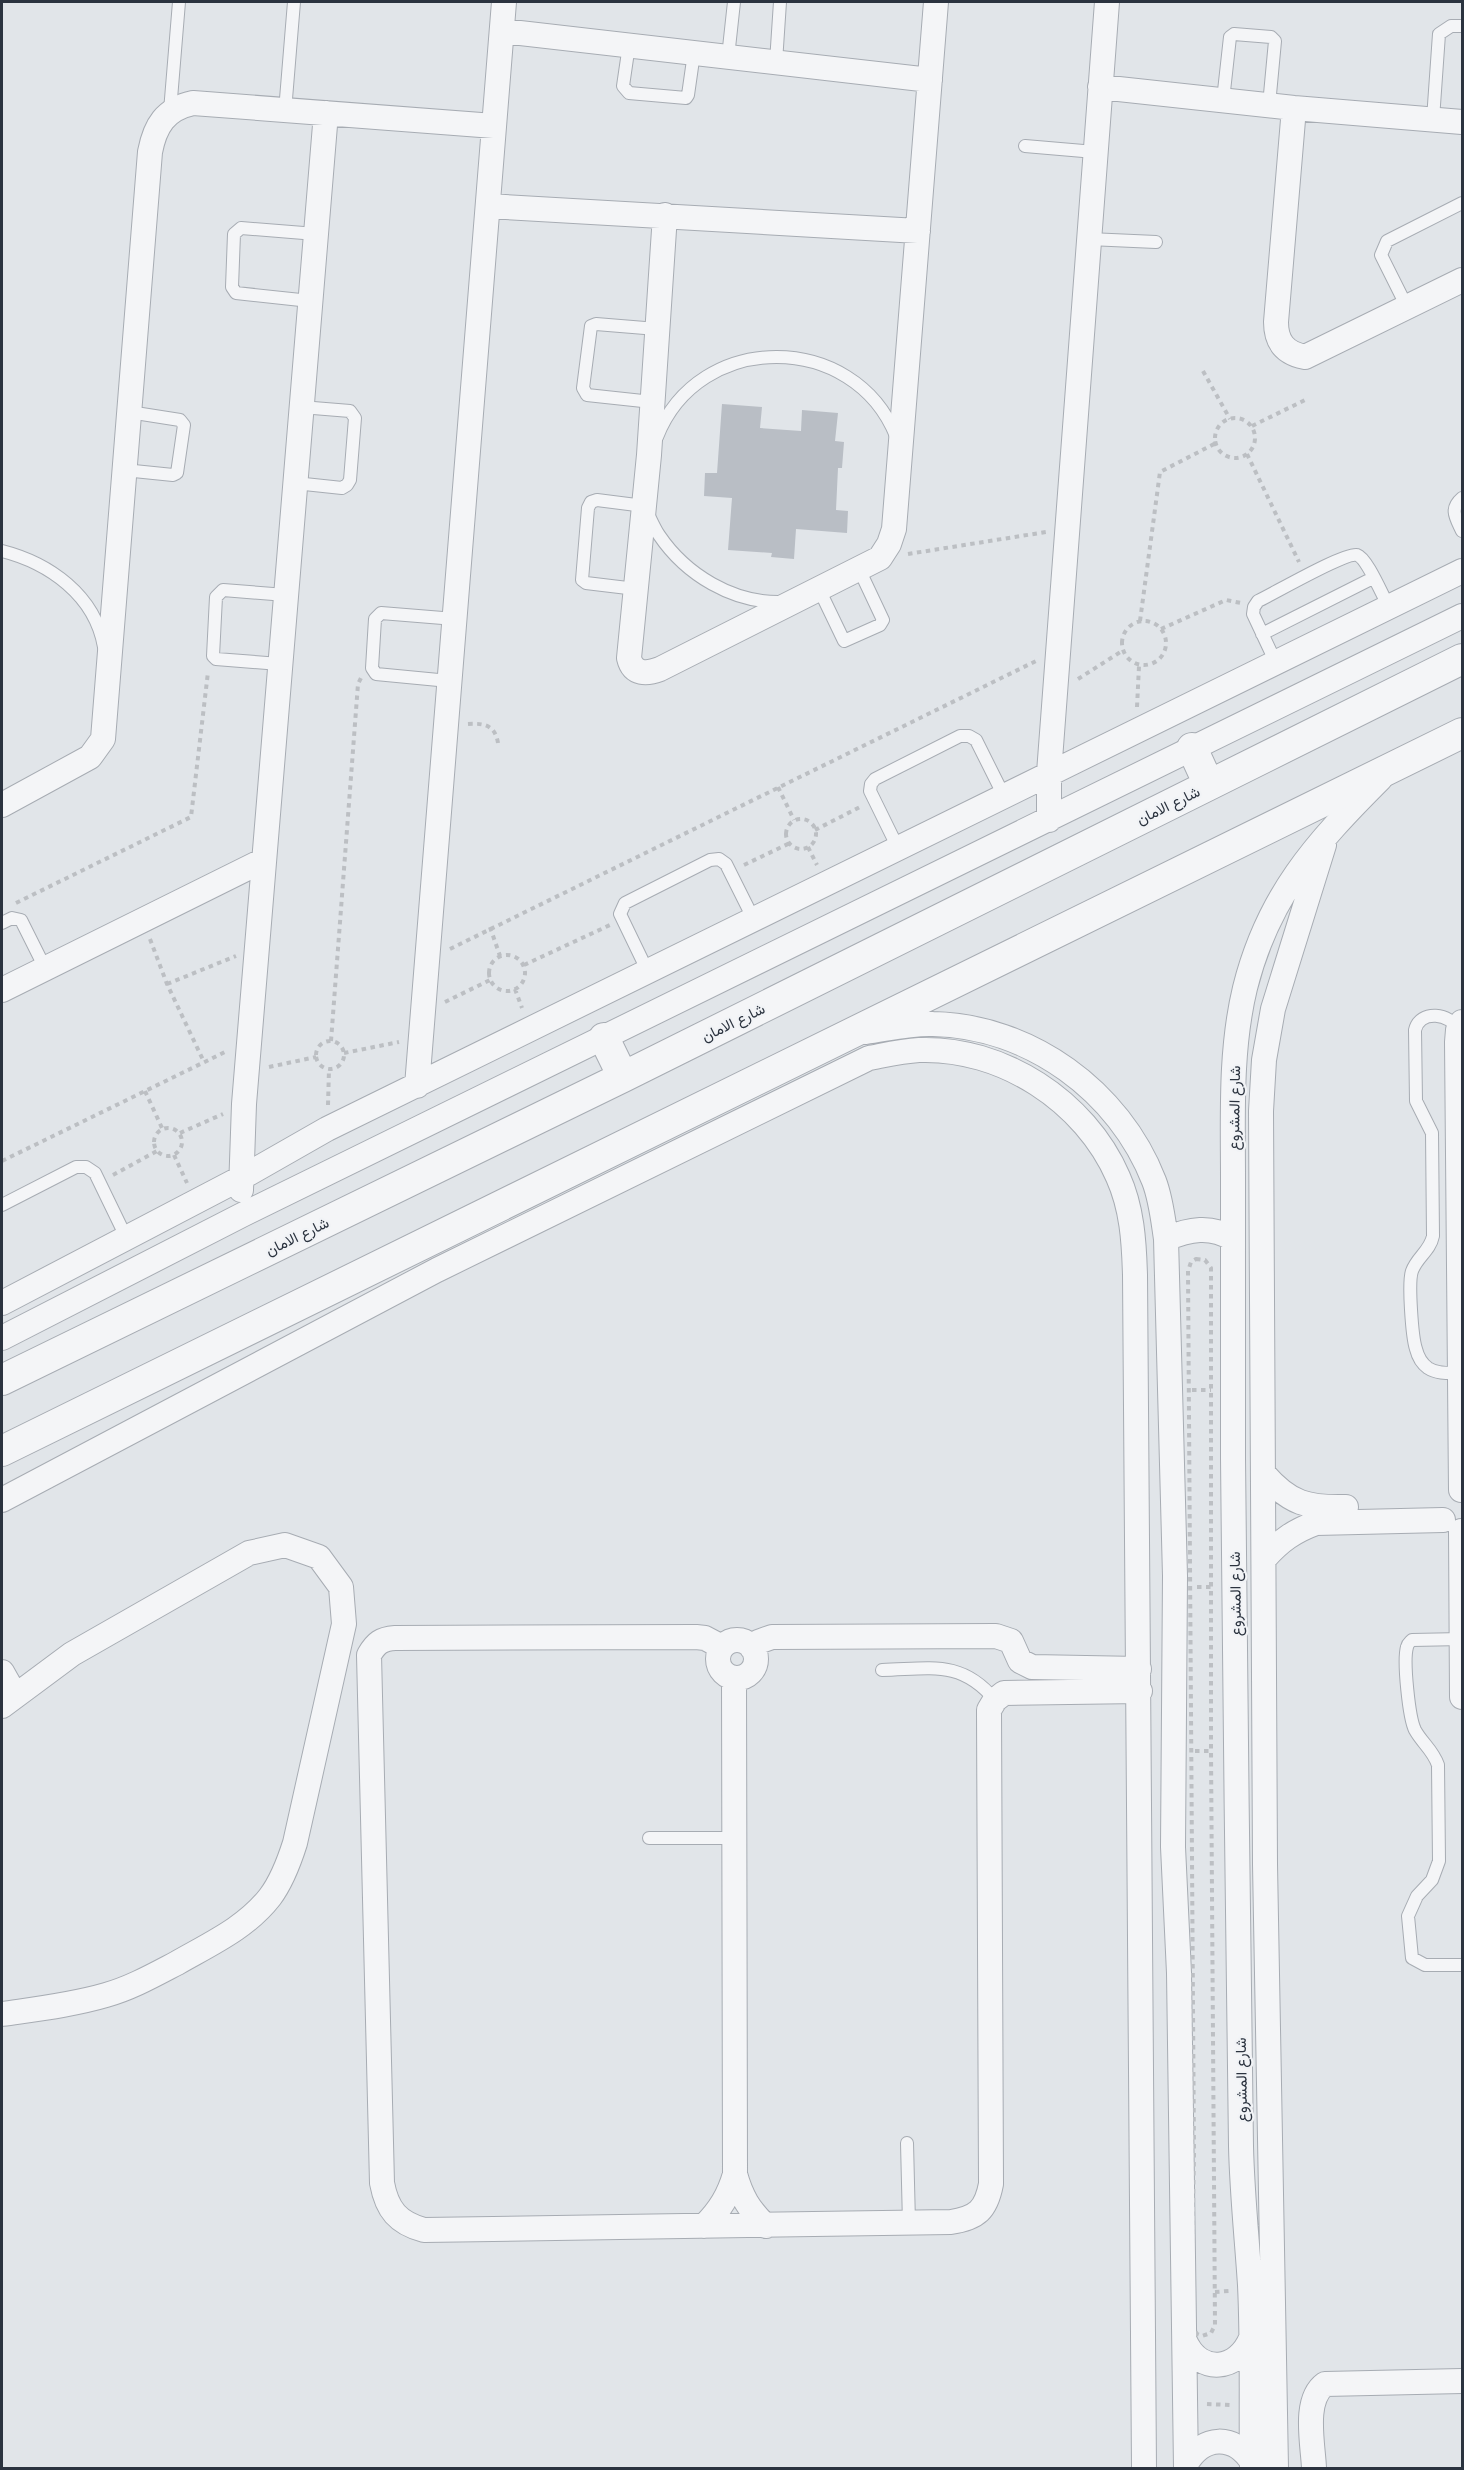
<svg xmlns="http://www.w3.org/2000/svg" width="1464" height="2470" font-family="Poppins,Vazirmatn,sans-serif">
<rect width="100%" height="100%" fill="#e1e5e9"/>
<!-- building -->
<path fill="#b9bec5" d="M722,404L762,407L760,428L801,431L802,410L838,413L835,441L844,442L842,468H838L836,510L848,511L847,533L796,529L794,559L771,557L772,553L728,550L732,498L704,496L705,473H717Z"/>
<g fill="none" stroke-linecap="round" stroke-linejoin="round">
<!-- service casing -->
<g stroke="#a7acb3" stroke-width="14">
<path id="service" d="M629,45L623,86L629,93L686,98L688,95L694,53
M728,57L734,2
M776,62L780,2
M1223,100L1230,37L1234,34L1271,37L1275,41L1269,105
M170,111L179,2
M285,111L294,2
M1433,119L1439,34L1451,26H1462
M1025,146L1095,152
M1089,239L1156,242
M310,301L236,293L232,287L234,234L241,228L316,234
M1407,307L1381,255L1387,241L1462,203
M652,402L587,395L583,388L591,326L596,324L657,329
M657,437C699,330 854,331 896,436
M124,470L173,475L177,473L184,425L180,420L129,412
M295,483L342,488L347,485L350,480L355,418L350,411L301,407
M1462,498C1449,509 1456,518 1462,531
M2,551C49,563 95,595 104,647
M636,589L586,583L582,580L588,508L591,502L597,500L644,506C649,515 653,526 659,535C686,575 733,603 781,602
M819,589L844,641L880,625L883,620L859,569
M1262,634L1373,578
M1276,663L1253,614L1254,607L1258,601C1273,594 1345,552 1357,555C1367,558 1383,597 1389,607
M280,664L216,659L213,656L216,597L223,590L286,595
M449,681L376,674L372,668L375,619L381,613L455,619
M898,848L870,791L871,784L875,779L960,736H969L976,740L1004,796
M2,923L12,918L21,920L45,968
M648,972L620,914L625,903L710,860L719,859L726,864L754,920
M1458,1030C1451,1013 1420,1009 1415,1030L1416,1101L1432,1133L1433,1236C1430,1251 1417,1257 1412,1271C1408,1282 1412,1337 1416,1349C1418,1357 1421,1363 1428,1368C1437,1374 1449,1373 1459,1373
M2,1205L76,1167H86L95,1173L126,1237
M1462,1639L1412,1640C1409,1643 1408,1643 1407,1647C1403,1661 1409,1718 1415,1730C1422,1743 1433,1750 1438,1765L1439,1861L1432,1880L1417,1896L1408,1916L1412,1958L1425,1965H1462
M882,1670C930,1669 961,1659 995,1700
M649,1838H735
M907,2143L909,2223"/>
</g>
<!-- minor casing -->
<g stroke="#a7acb3" stroke-width="26">
<path id="minor" d="M502,31L930,80
M1100,87L1294,108L1462,122
M1294,108L1276,322C1276,342 1285,353 1305,357L1462,280
M488,206L918,231
M665,215L649,455L629,658C633,675 647,674 660,669L880,558L889,544L894,529L936,2
M2,805L90,757L103,739L150,152C155,126 165,109 193,103L494,126
M1049,820V773L1107,2
M2,990L264,860
M865,1032C887,1029 911,1023 933,1024C1030,1026 1119,1091 1154,1181C1161,1199 1163,1219 1166,1239L1175,1576L1173,1847L1179,1973L1186,2468
M417,1086L504,2
M241,1190L244,1104L326,113
M1166,1239C1189,1229 1211,1225 1233,1239
M2,1303L241,1178L327,1129L1462,571
M2,1338L242,1215L1462,616
M1264,1474C1290,1504 1308,1508 1346,1507
M1461,1490L1457,1042L1458,1030L1462,1022
M2,1500L437,1270L869,1058C885,1055 902,1051 919,1050C1002,1047 1085,1101 1118,1177C1132,1208 1134,1241 1135,1275L1144,2468
M1461,1531L1462,1697
M1265,1558C1280,1541 1294,1531 1316,1523L1443,1520
M718 1659a19 19 0 1 1 38 0a19 19 0 1 1-38 0Z
M722,1647L705,1638L696,1637L395,1638C381,1639 376,1643 369,1655L382,2183C387,2210 398,2223 424,2230L951,2222C977,2218 986,2210 991,2184L989,1710L995,1700L1004,1693L1140,1691
M752,1648L758,1642L772,1637L996,1636L1011,1641L1020,1661L1032,1667L1139,1669
M2,1672L15,1695
M734,1679L735,2174C741,2196 749,2210 766,2226
M2,1706L72,1654L249,1553L285,1545L319,1557L341,1587L344,1624L295,1843C289,1862 282,1881 270,1897C246,1928 210,1944 177,1963C154,1975 131,1988 106,1995C72,2005 36,2009 2,2014
M704,2226C720,2210 729,2195 735,2174
M1185,2341C1200,2375 1238,2371 1251,2338
M1186,2464C1203,2435 1234,2434 1252,2462
M1252,2468C1251,2408 1253,2346 1250,2285C1247,2239 1242,2193 1241,2146C1237,1917 1236,1687 1233,1458C1233,1365 1233,1272 1233,1179C1233,1115 1230,1050 1245,988C1268,896 1315,844 1380,779
M1276,2468L1265,1864L1261,1111L1264,1060L1273,1009L1324,845
M1314,2468C1313,2444 1303,2400 1325,2384L1462,2381"/>
</g>
<!-- tertiary casing -->
<g stroke="#a7acb3" stroke-width="32">
<path id="tertiary" d="M1192,748L1209,785
M604,1038L623,1077
M2,1380L623,1077L1462,659
M2,1451L1462,733"/>
</g>
<!-- path -->
<path stroke="#bcbfc3" stroke-width="4" stroke-dasharray="4.5 4.5" stroke-linecap="butt" d="M1203,371L1230,419
M1215 438a20 20 0 1 1 40 0a20 20 0 1 1-40 0Z
M1252,426L1305,400
M1247,454L1299,562
M908,554L1046,532
M1122 643a22 22 0 1 1 44 0a22 22 0 1 1-44 0Z
M1140,621L1160,472L1216,443
M1161,629L1226,600L1241,603
M1078,679L1122,651
M1137,707L1139,666
M468,724C484,723 495,725 498,743
M778,787L794,820
M786 834a15 15 0 1 1 30 0a15 15 0 1 1-30 0Z
M815,830L860,807
M808,847L817,865
M744,865L790,843
M16,903L191,817L208,672
M490,927L500,956
M150,939L167,984L204,1062
M450,949L1036,661
M489 973a18 18 0 1 1 36 0a18 18 0 1 1-36 0Z
M524,965L610,925
M167,984L236,956
M515,989L522,1008
M445,1002L490,980
M331,1041L358,684L361,678
M316 1055a14 14 0 1 1 28 0a14 14 0 1 1-28 0Z
M344,1053L399,1042
M269,1067L316,1057
M145,1091L162,1128
M328,1105L329,1069
M154 1142a14 14 0 1 1 28 0a14 14 0 1 1-28 0Z
M180,1133L223,1114
M174,1155L187,1183
M2,1161L227,1051
M113,1175L157,1151
M1196,1259L1205,1260L1211,1268V1751L1215,2325L1211,2333L1202,2336L1197,2334L1191,2324L1194,2154L1188,1271L1191,1262Z
M1192,1390H1211
M1197,1587H1213
M1195,1751H1212
M1215,2292L1229,2291
M1207,2404L1230,2405"/>
<!-- service -->
<use href="#service" stroke="#f4f5f7" stroke-width="12"/>
<!-- minor -->
<use href="#minor" stroke="#f4f5f7" stroke-width="24"/>
<!-- tertiary -->
<use href="#tertiary" stroke="#f4f5f7" stroke-width="30"/>
</g>
<g text-anchor="middle" dominant-baseline="central" stroke-width="4.5" stroke-linejoin="round" paint-order="stroke">
<!-- street labels -->
<g font-size="15" fill="#2b333f" stroke="#f1f3f6">
<text transform="translate(1168 805) rotate(-26)">شارع الامان</text>
<text transform="translate(733 1022) rotate(-26)">شارع الامان</text>
<text transform="translate(1234 1108) rotate(-89)">شارع المشروع</text>
<text transform="translate(297 1236) rotate(-26)">شارع الامان</text>
<text transform="translate(1235 1594) rotate(-91)">شارع المشروع</text>
<text transform="translate(1241 2080) rotate(-91)">شارع المشروع</text>
</g>
</g>
<!-- border -->
<rect width="1464" height="2470" fill="none" stroke="#2b333f" stroke-width="6"/>
</svg>
